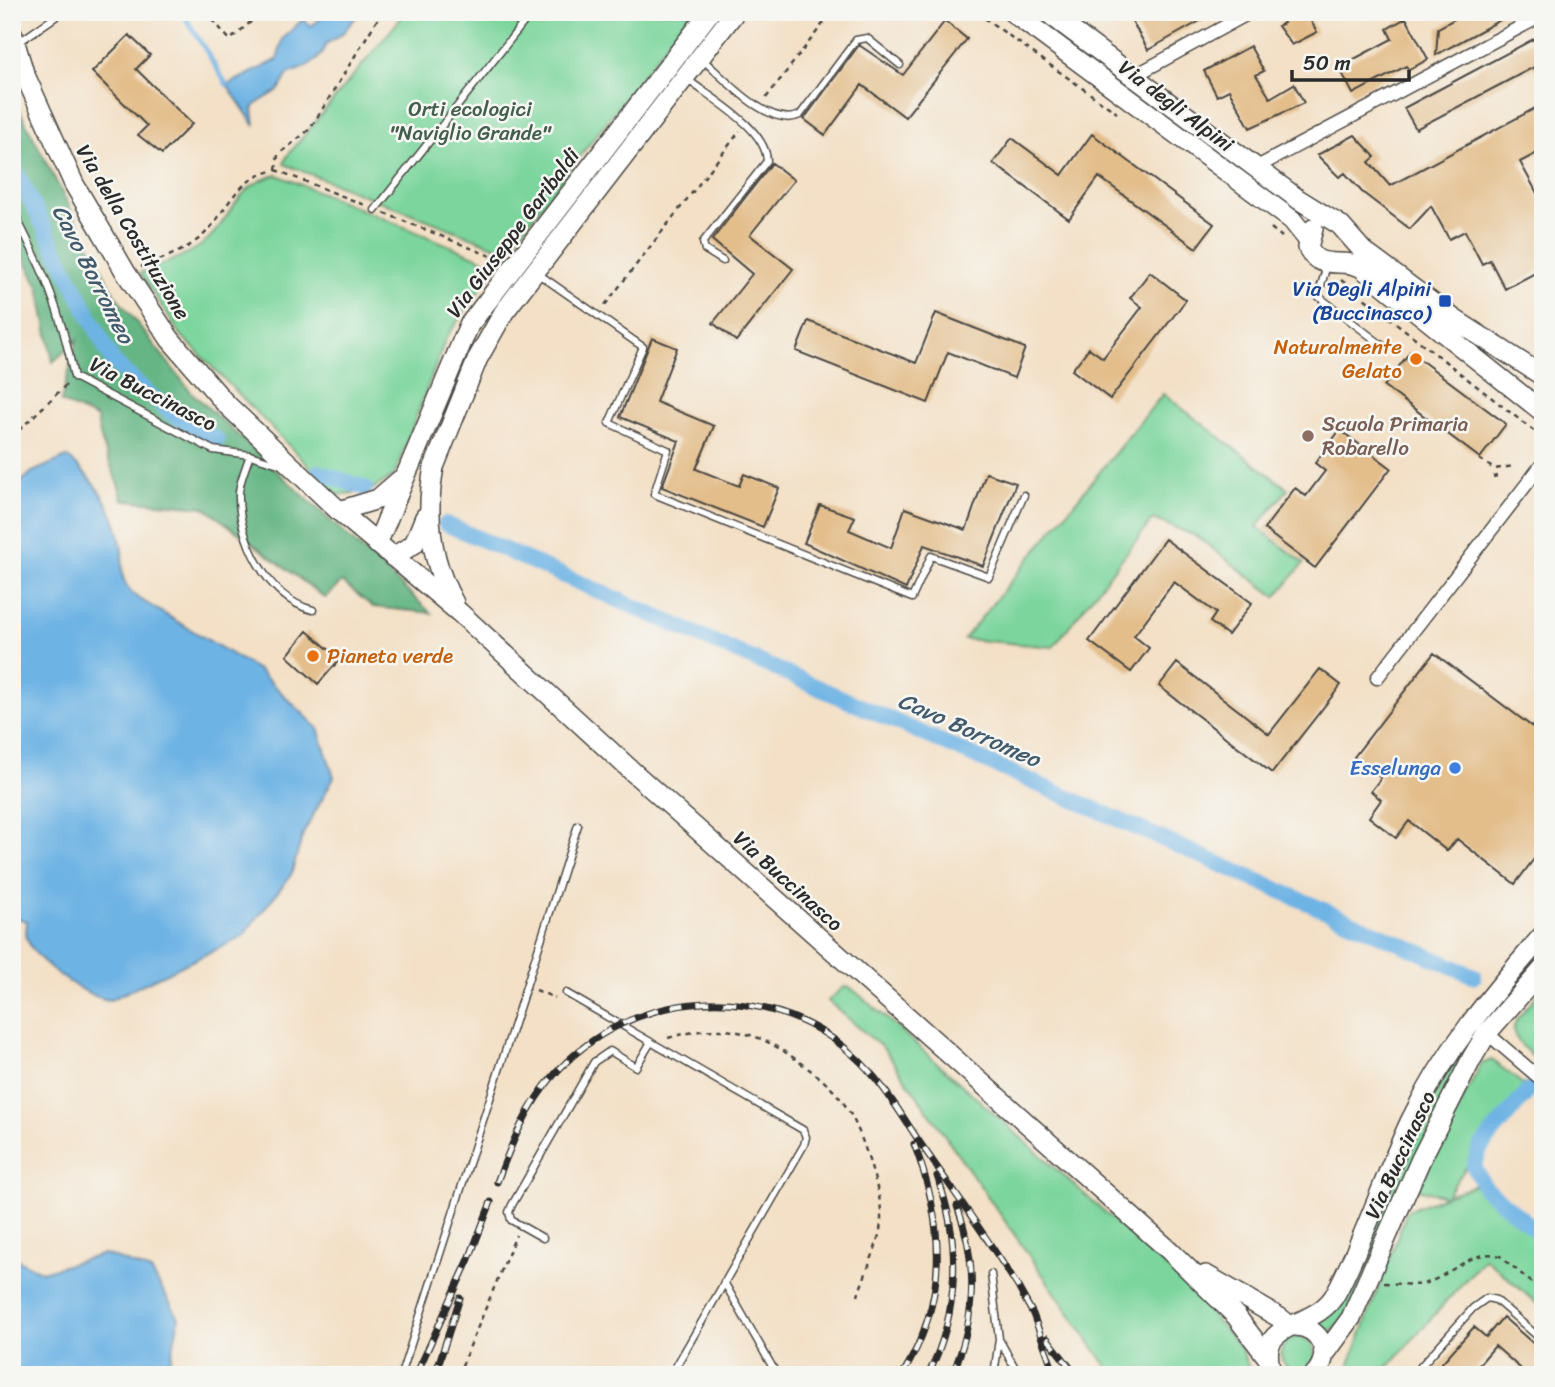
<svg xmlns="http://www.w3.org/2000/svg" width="1555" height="1387" font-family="Sriracha,sans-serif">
<rect width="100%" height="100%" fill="#f6f6f2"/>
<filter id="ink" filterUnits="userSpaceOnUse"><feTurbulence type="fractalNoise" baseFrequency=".0143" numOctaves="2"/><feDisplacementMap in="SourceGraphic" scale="14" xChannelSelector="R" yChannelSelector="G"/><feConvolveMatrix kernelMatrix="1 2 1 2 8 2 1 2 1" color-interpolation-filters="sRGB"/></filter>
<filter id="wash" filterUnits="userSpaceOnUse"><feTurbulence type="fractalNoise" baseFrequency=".00686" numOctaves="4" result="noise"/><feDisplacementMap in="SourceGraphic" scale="28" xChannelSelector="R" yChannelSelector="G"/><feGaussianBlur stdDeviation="1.57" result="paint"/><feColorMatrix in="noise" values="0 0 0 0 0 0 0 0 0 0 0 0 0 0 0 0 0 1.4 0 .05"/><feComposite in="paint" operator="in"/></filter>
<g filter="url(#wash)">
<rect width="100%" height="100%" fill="#f3e0c6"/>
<!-- green -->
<path fill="#7cd59c" stroke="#548064" stroke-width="2" d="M406,12H691L507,251L284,164L287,156Z
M277,175L497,265L446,338L394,476L369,491L337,495L181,335L140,273C159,265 183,258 200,246C231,224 233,184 277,175Z
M1163,394L1288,489L1257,527L1304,563L1276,597L1196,536L1153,519L1053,647L964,639Z
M844,987L851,988L882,1014L1209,1305L1206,1309L1240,1347L1252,1375H1113L885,1050L828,1001Z
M1543,989V1058L1540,1063C1499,1027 1511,1026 1543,989Z
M1456,1054L1463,1057L1346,1316L1328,1334L1317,1323Z
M1492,1060L1524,1085L1446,1196L1479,1184L1543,1241V1309L1485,1258L1381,1375H1346L1407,1211L1445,1196L1417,1189L1481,1064Z
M1281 1354a17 17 0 1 1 34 0a17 17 0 1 1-34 0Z"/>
<!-- forest -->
<path fill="#65b684" stroke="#487058" stroke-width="2" d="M12,96L115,295L192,393L431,613L373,607L342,582L325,598L204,507L123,500C116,472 99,446 97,418L61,402L77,340L53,362L39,287L12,235Z"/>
<!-- water -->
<path fill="#6db3e4" stroke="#4c6f88" stroke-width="2" d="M329,12H354L357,16L341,35L326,44C322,62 304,68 288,74L279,90L256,104L253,109L255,126L227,85L277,60L283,39L303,19L311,26Z
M67,457C94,478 116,510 121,544C126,570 114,577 138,598L258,670L318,728L334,777L303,834L291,875L242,937L110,1000C87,998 34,962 27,938C25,934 27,926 27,921L17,918L12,922V490L32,472Z
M104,1254L151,1271L179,1318L171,1358L159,1375H12V1257L42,1272Z"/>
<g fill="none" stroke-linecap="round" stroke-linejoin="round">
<!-- stream -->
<path stroke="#6db3e4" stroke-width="4.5" d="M182,12L227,85"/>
<!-- canal -->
<path stroke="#6db3e4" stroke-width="16" d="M12,164L113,362L172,414L217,440
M318,472L365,488
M446,524L1474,976
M1529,1090L1480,1148L1474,1167L1485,1188L1543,1236"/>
</g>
<g id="blocks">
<!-- building -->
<path fill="#e3bd8a" d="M1127,12H1216L1148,50Z
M1290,12H1306L1317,32L1292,45L1278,26L1284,23L1281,17Z
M1467,12H1515L1436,55L1438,28Z
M1406,18L1428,59L1409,70L1406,66L1353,94L1339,67L1392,39L1387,29Z
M945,21L967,39L905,117L862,85L825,135L804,119L859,45L903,75Z
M1543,34V84L1534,67L1416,129L1404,108Z
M129,35L150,55L136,69L192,124L162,154L138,135L147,126L92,72Z
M1250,46L1264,71L1256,75L1270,98L1294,84L1304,103L1250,128L1229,90L1217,96L1204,71Z
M1543,104V150L1520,162L1543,204V269L1505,289L1490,260L1482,264L1465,231L1449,239L1431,206L1410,229L1362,192L1345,173L1339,177L1317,155L1355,135L1375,157L1369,162L1390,186Z
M1092,134L1214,224L1196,248L1099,177L1069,219L993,163L1012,138L1062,175Z
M772,163L794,180L750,235L793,269L736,341L713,323L752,274L712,240Z
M1150,272L1186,300L1110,399L1072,370L1089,348L1103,358L1142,307L1130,298Z
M936,313L1025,348L1014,378L948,352L928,403L796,351L808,321L916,363Z
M652,338L677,348L656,402L714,426L696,469L739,486L744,474L779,488L763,527L662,487L679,441L620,417Z
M1410,352L1506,424L1480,458L1384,386Z
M1340,430L1391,468L1315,568L1264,529L1295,488L1306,496L1325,471L1315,463Z
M986,473L1016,483L983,566L924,545L906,589L804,543L820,505L855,517L849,530L891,548L905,508L966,530Z
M1165,539L1252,603L1228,635L1210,622L1216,613L1174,582L1134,636L1149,648L1131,672L1089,641Z
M307,631L340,659L318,684L287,656Z
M1434,653L1543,735V847L1515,884L1457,839L1447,851L1409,821L1396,838L1369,817L1381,800L1371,791L1381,778L1354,757Z
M1177,663L1269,734L1320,669L1341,685L1272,773L1159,686Z
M1503,1317L1543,1352V1375H1528L1495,1346L1470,1375H1431L1474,1327L1486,1337Z"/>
</g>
</g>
<g filter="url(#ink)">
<use href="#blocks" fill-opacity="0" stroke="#494642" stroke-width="2"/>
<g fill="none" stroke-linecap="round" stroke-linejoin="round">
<!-- lane casing -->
<g stroke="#494642" stroke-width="9">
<path id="lane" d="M19,42L58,15L56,12
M702,59C724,78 770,130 800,115L856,40L867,38L900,65
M687,79C712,99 766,128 767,161L703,242L705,250L723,261
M12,209C43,269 61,310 74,377L213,450L250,455L282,465
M375,210L532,12
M1327,265L1318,296L1387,349
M537,273L643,347L609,423L668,450L654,494L912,598L931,556L989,577L1024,495
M250,455C246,467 240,480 239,492C237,537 267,599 313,610
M566,993L803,1130L806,1137L804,1145L671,1375
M543,1238L511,1220L509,1212L512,1205L594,1062L610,1051L636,1067L651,1042
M991,1274L999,1339L994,1375
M724,1282L777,1375
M1000,1341L1019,1375
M401,1375L578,825
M1413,1375L1473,1308L1487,1298L1496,1300L1543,1341"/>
</g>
<!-- street casing -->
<g stroke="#494642" stroke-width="15">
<path id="street" d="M1134,76L1251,12
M1257,167L1543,15
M1377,678L1543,463
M1487,1033L1543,1081"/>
</g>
<!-- secondary casing -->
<g stroke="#494642" stroke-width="22">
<path id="secondary" d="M1012,12L1292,220L1308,240
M1047,12L1298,199L1340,225L1363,251L1454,319L1543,376
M12,33L24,73L74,184L126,273L170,339L225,403L339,511L460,613L633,772L1170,1251L1236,1316L1268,1358
M1313,229L1308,247C1318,273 1343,256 1362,268L1543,412
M339,511L378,499L400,480
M377,544L469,325L710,12
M393,557L414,544L425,517
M454,603C430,560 425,515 434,467L478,358L504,312L735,12
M1206,1275L1280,1318L1290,1326
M1296,1326C1322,1328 1333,1355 1314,1375
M1324,1355L1351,1318L1421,1159L1472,1058L1487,1033L1543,969
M1271,1375C1270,1366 1267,1357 1269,1348C1274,1322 1320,1324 1336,1293C1365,1238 1384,1178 1410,1122C1444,1051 1492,994 1543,935"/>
</g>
<!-- path -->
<path stroke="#494642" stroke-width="2.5" stroke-dasharray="5 5" stroke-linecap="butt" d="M206,12L230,40L262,12
M976,12L1117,113
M766,98L832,12
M276,170L278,155L310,129L382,12
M384,213L498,259
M1271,228L1282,237
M141,267C159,260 180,253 196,241C227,219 228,180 276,170L365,205
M1341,280L1543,438
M605,305L740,131
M12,437L67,384
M1479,459L1494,469L1514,466
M1493,477L1497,476
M536,990L555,998
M668,1038C721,1023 753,1028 798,1061C840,1091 852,1108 868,1157C874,1178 882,1198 881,1220C881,1241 864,1275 858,1296
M1384,1283C1396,1283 1411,1286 1423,1284C1448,1278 1473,1247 1500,1256L1543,1292
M458,1375L516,1235"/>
<!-- lane -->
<use href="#lane" stroke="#fff" stroke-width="6"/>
<!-- street -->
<use href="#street" stroke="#fff" stroke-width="12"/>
<!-- secondary -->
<use href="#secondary" stroke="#fff" stroke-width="19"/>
<!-- rail casing -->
<g stroke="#2b2b2b" stroke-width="7">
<path id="rail" d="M497,1182C511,1145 527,1105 554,1075C629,989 766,977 852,1054C882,1080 901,1115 923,1147C955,1193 988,1239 1018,1287L1033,1314L1055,1375
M1047,1338L1076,1375
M416,1375L469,1259L491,1202
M435,1375L460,1298
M902,1375C949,1299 945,1225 914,1144
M928,1375C960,1312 961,1240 937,1176
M952,1375C976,1320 978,1262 957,1206"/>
</g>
<!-- rail -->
<use href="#rail" stroke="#f6f6f2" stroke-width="4.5" stroke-dasharray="13" stroke-linecap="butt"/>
</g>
</g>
<!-- markers -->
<rect fill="#1a4fb4" stroke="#f6f6f2" stroke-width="2.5" x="1438" y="294" width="14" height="14" rx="3.5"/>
<g fill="#e8710a" stroke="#f6f6f2" stroke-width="2.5">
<circle cx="1416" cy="359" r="7"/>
<circle cx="313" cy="656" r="7"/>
</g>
<circle fill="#8d6e63" stroke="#f6f6f2" stroke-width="2.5" cx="1308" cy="436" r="7"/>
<circle fill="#3f7fe0" stroke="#f6f6f2" stroke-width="2.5" cx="1455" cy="768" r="7"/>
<g text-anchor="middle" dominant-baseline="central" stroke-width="5" stroke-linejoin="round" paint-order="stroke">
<!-- street labels -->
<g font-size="21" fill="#2b2b2b" stroke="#f6f6f2">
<text transform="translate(1176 106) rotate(37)">Via degli Alpini</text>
<text transform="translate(133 232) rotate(59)">Via della Costituzione</text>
<text transform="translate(513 233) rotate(-53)">Via Giuseppe Garibaldi</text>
<text transform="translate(153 394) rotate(27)">Via Buccinasco</text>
<text transform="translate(788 881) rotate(42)">Via Buccinasco</text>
<text transform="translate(1400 1155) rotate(-65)">Via Buccinasco</text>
</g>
<!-- park labels -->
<g font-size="21" fill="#435e4d" stroke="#f6f6f2">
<text x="470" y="109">Orti ecologici<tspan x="470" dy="24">"Naviglio Grande"</tspan></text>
</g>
<!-- transit labels -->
<g font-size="21" fill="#164399" stroke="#f6f6f2" text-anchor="end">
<text x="1431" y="289">Via Degli Alpini<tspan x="1431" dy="24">(Buccinasco)</tspan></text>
</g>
<!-- food labels -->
<g font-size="21" fill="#c56008" stroke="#f6f6f2" text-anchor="end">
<text x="1402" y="347">Naturalmente<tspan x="1402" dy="24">Gelato</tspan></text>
<text x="327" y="656" text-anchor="start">Pianeta verde</text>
</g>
<!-- education labels -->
<g font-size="21" fill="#785e54" stroke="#f6f6f2" text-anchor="start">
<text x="1322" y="424">Scuola Primaria<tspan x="1322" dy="24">Robarello</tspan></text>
</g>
<!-- shop labels -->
<g font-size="21" fill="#366cbe" stroke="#f6f6f2" text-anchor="end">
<text x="1441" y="768">Esselunga</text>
</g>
<!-- water labels -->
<g font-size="23" font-style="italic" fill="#425b6c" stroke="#f6f6f2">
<text transform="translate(93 274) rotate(63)">Cavo Borromeo</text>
<text transform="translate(969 730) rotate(24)">Cavo Borromeo</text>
</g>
</g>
<!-- margin -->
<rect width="1555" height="1387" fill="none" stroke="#f6f6f2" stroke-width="42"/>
<!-- scale -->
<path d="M1292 70v10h117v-10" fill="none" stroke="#2b2b2b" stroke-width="3.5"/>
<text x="1303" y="70" font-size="21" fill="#2b2b2b" stroke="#f6f6f2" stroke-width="5" paint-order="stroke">50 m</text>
</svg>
